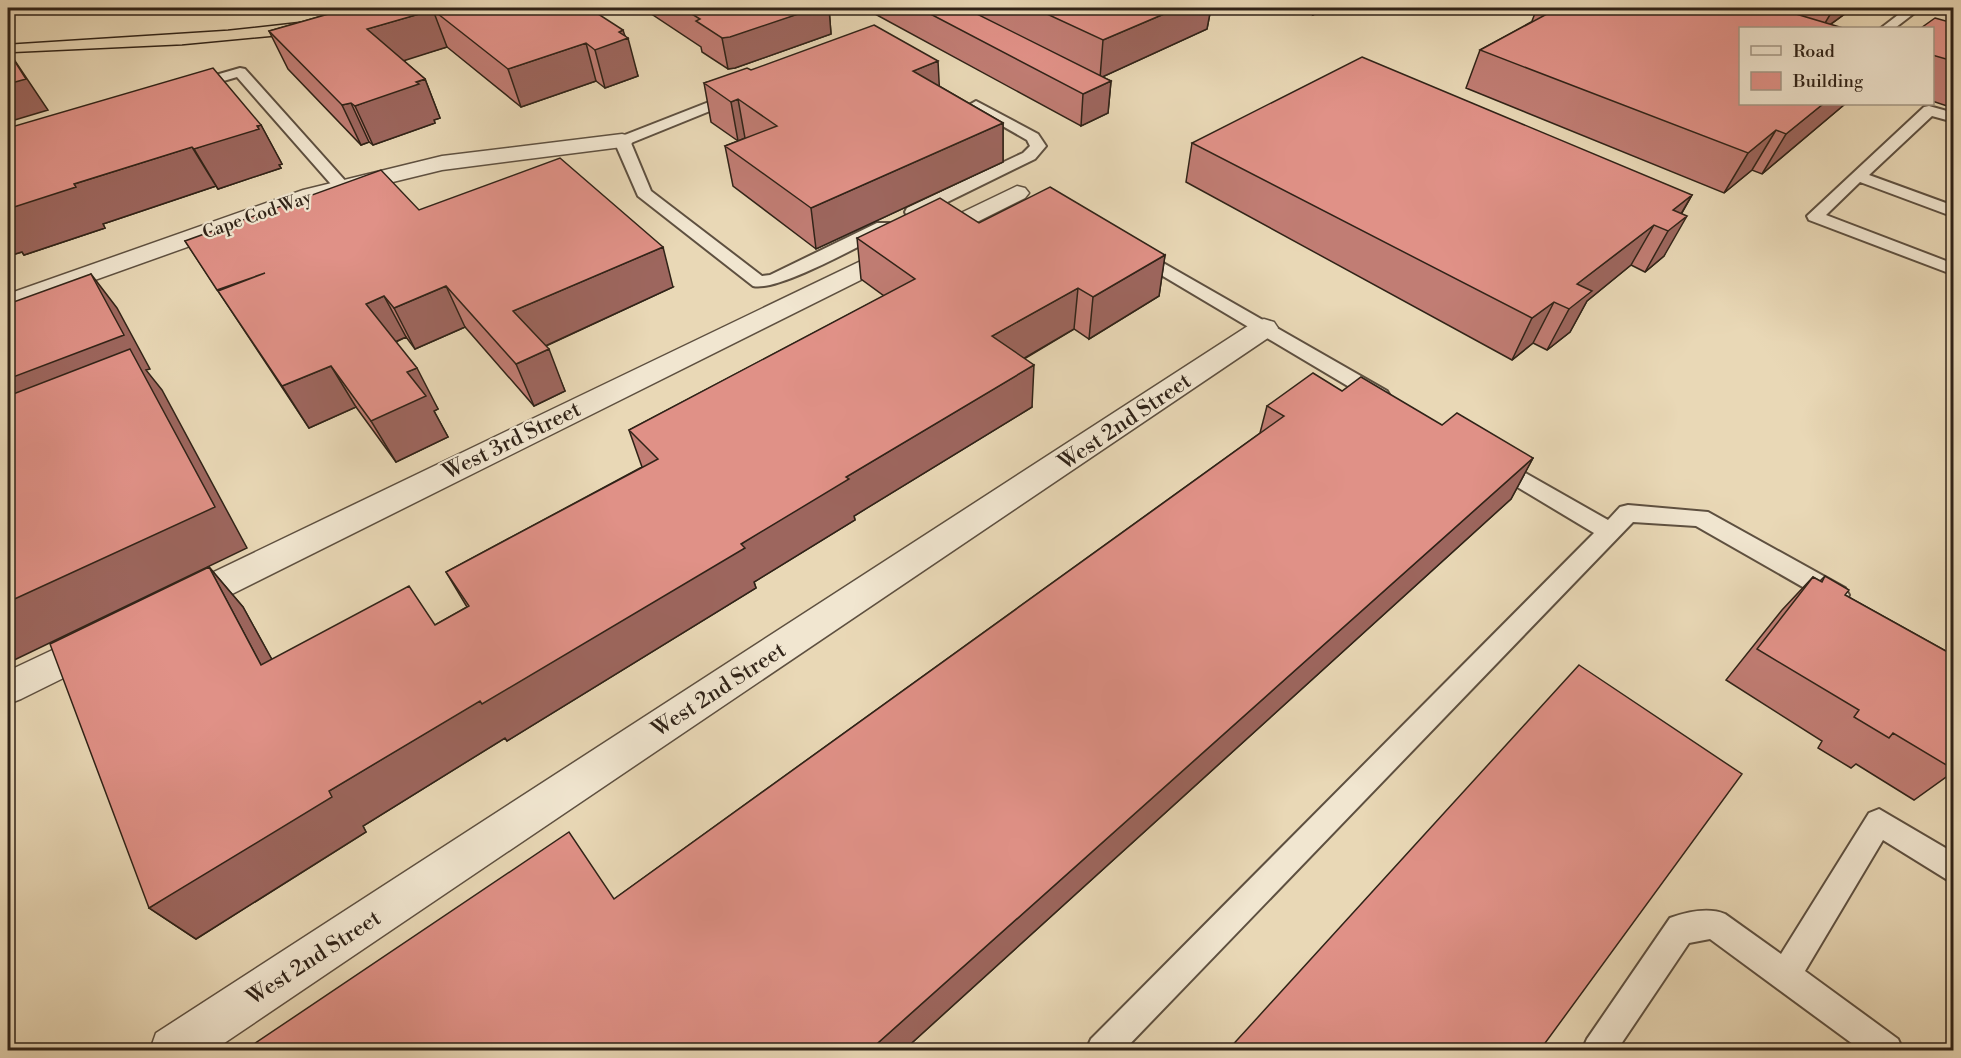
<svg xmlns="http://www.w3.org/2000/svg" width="1961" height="1058" font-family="'Libre Bodoni',serif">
<rect width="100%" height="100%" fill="#e9d8b6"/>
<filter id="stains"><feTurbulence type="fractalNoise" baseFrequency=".00333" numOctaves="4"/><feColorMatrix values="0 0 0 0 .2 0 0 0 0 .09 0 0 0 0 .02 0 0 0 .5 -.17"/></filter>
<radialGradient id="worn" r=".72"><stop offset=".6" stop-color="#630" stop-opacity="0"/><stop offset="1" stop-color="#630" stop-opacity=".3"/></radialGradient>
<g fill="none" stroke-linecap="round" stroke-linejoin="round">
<!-- service casing -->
<g stroke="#5e5040" stroke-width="4">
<path id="service" d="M1907,8H1921L1895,28H1881Z
M240,68L245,69L349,185L351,188L349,191H337L237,77L193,90L186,86L188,83Z
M737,91L744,95L742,98L631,143L651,191L762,276L770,275L877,223H889L891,227L889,231C862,244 778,292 753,286L638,196L614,141L617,138Z
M976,101L1038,134L1046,146L1035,159L919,216H907L905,212L907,208L1023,153L1030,146L1027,140L971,108L969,105Z
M1929,106L1954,113V122L1932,116L1869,175L1954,206V217L1860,182L1826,215L1954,264V275L1809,220L1807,216L1924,107Z
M1137,248L1387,391L1390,396L1387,401L1380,403L1373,401L1131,257L1128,253L1131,249Z
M1497,457L1608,520L1620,507L1628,505L1708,512L1845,588L1849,595L1845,602L1837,604L1829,602L1696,526L1633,522L1124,1050H1086L1091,1039L1594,533L1489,470L1486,465L1489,460Z
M1879,809L1954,853V884L1883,840L1805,971L1898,1039L1903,1050H1861L1710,939L1689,943L1617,1050H1582L1587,1039L1670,918C1687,912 1708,907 1725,914L1781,954L1869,813Z"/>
</g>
<!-- minor casing -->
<g stroke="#5e5040" stroke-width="3">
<path id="minor" d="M622,134L630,136L633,141L630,146L442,170L319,200L8,311V294L303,190L442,156Z
M1017,186L1025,188L1029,193L1025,198L196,612L184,616L172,612L167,602L172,592Z
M1264,319L1274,322L1278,328L1274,334L214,1050H150L156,1033L1254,322Z
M97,629L110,633L115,644L110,655L21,699L8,704V671Z"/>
</g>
<!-- service -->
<use href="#service" fill="#f1e6d0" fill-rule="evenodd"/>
<!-- minor -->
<use href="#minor" fill="#f1e6d0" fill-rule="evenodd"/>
<!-- tram -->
<path stroke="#302318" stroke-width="1.5" d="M8,44L228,30L319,20
M8,53L182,45L289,35"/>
</g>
<!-- wall -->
<path fill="#c17d74" stroke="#302318" stroke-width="1.5" d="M589,8L625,36L638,76L605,88L596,81L521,107L447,47L403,60L425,79L440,118L434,120L435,123L373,145L369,142L361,145L288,69L269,31L346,9Z
M649,8H829L831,34L735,68L728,69L702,52L701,47L650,13Z
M864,8H1211L1207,29L1102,77L1111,81L1108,113L1081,126Z
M1296,8H1328L1313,15Z
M1537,8H1853L1830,25L1845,104L1762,174L1752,170L1724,193L1466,88L1480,50L1533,21H1532Z
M1953,23V108L1932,101V28Z
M751,70L939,86L1003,123V162L816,249L733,186L725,146L738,141L711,122L704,83Z
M261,125L282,164L279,165L281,168L218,189L216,186L103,224L105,228L24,255L22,252L12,255L8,128Z
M1192,143L1692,195L1682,213L1664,256L1645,272L1631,265L1587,301L1570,332L1547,350L1533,343L1512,360L1186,182Z
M419,210L673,287L546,346L565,391L534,406L465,327L415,349L406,337L396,342L438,409L434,411L448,437L396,462L356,407L309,428L185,241Z
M979,223L1165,255L1159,296L1089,339L1074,329L1024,359L1032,407L854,516L855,520L754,582L756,588L507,741L505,738L363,826L366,832L196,939L149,908L209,567L243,607L272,660L435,625L467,607L446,572L642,467L629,430L884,296L861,279L857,238Z
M1342,391L1533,458L1511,499L904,1050H245L614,899L1260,433L1267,406Z
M1825,576L1845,595L1953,655V772L1914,800L1856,764L1851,768L1818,748L1822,741L1726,680L1782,610L1813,577L1820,581Z"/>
<!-- shaded-wall -->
<path fill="#9d665e" stroke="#302318" stroke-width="1.5" d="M816,8H829L831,34L735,68L728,69L722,38Z
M1178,8H1211L1207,29L1100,78L1103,40Z
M1315,8H1328L1313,15Z
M1834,8H1853L1825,28H1822Z
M433,10L447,47L384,67L367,29Z
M623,30L626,39L628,38L638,76L605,88L595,50L619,32Z
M586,43L596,81L521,107L508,69Z
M9,52L48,110L8,122V84Z
M938,61L940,99L913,71Z
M425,79L440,118L434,120L435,123L373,145L355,106Z
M1111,81L1108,113L1081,126L1083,94Z
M738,99L745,138L738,141L731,102Z
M351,103L369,142L361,145L342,105Z
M1823,104H1845L1762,174L1786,134Z
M1003,123V162L816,249L811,208Z
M261,125L282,164L279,165L281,168L218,189L194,149Z
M1776,130L1752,170L1724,193L1748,153Z
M192,147L216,186L103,224L105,228L24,255L22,252L12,255L8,250V209L74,184Z
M1692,195L1674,226L1687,216L1664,256L1645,272L1668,231L1673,210Z
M1654,225L1631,265L1587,301L1570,332L1547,350L1569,309L1577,284Z
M663,247L673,287L530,353L513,311Z
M1165,255L1159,296L1089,339L1093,297Z
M91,274L117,308L150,369L146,370L162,390L247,548L8,663V379Z
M446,286L465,327L415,349L394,308Z
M1078,288L1074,329L992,377V336Z
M384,296L406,337L388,345L366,304Z
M1554,302L1533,343L1512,360L1532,318Z
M549,349L565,391L534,406L516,364Z
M1034,365L1032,407L854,516L855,520L754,582L756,588L507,741L505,738L363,826L366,832L196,939L149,908L329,791L741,544L846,477Z
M331,366L356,407L309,428L282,386Z
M417,368L438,409L434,411L448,437L396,462L371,421L407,372Z
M1533,458L1511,499L904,1050H870Z
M209,567L243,607L296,703L261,665Z"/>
<!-- building -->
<path fill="#e09187" stroke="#302318" stroke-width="1.5" d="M359,8H589L623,30L619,32L628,38L595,50L586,43L508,69L433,10L367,29L425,79L416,82L419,84L355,106L351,103L342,105L269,31L346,9Z
M682,8H816L730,37L722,38L696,21L700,19Z
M919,8H965L1111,81L1083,94Z
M1034,8H1178L1103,40Z
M1558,8H1776L1843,28H1740V104H1823L1786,134L1776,130L1748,153L1480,50Z
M1935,18L1953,23V61L1932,55V28H1921Z
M874,25L938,61L913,71L1003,123L811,208L725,146L777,126L738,99L731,102L704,83L747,68L751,70Z
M8,52H9L26,79L8,84Z
M1362,57L1692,195L1673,210L1687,216L1668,231L1654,225L1577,284L1592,291L1569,309L1554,302L1532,318L1192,143Z
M213,68L261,125L257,126L259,129L194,149L192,147L74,184L76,187L8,209V128Z
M560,158L663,247L513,311L549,349L516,364L446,286L394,308L384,296L366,304L417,368L407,372L426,396L371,421L331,366L282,386L218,291L265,273L217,290L185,241L381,170L419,210Z
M1050,187L1165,255L1093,297L1078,288L992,336L1034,365L846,477L849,479L741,544L745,548L482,704L480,701L329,791L332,797L149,908L50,644L209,567L261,665L409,586L435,625L469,606L446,572L658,459L629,430L915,279L857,238L940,198L979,223Z
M91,274L124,335L8,379V304Z
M130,349L215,507L8,602V396Z
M1313,373L1342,391L1361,377L1442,425L1457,413L1533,458L870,1050H245L569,832L614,899L1284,416L1267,406Z
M1825,576L1849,590L1845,595L1953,655V769L1893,733L1889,738L1854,717L1859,710L1757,649L1813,577L1822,582Z
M1579,665L1742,774L1540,1050H1228Z"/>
<g text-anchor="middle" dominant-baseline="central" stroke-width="4.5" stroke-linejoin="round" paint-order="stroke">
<!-- far-street labels -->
<g font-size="18" fill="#302318" stroke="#f1e6d0">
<text transform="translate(257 215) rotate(-19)">Cape Cod Way</text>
</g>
<!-- street labels -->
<g font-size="22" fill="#302318" stroke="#f1e6d0">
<text transform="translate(1125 422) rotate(-34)">West 2nd Street</text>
<text transform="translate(512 441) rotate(-26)">West 3rd Street</text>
<text transform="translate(719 690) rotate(-33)">West 2nd Street</text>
<text transform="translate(314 958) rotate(-33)">West 2nd Street</text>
</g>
</g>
<!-- margin -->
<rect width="1961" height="1058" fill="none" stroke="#e9d8b6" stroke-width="30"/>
<rect x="9" y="9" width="1943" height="1040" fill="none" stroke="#302318" stroke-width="3"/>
<rect x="15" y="15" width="1931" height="1028" fill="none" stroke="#302318" stroke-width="1.5"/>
<!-- legend -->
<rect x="1739" y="27" width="195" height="78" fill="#f1e6d0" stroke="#a49886" stroke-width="1.5"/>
<rect x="1751" y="46" width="30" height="9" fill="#f1e6d0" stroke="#a49886" stroke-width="1.5"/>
<text x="1793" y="57" font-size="18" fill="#302318">Road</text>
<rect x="1751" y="72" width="30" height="18" fill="#e09187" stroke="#a49886" stroke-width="1.5"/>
<text x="1793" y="87" font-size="18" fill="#302318">Building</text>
<rect width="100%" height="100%" filter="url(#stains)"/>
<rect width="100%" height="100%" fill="url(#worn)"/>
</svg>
